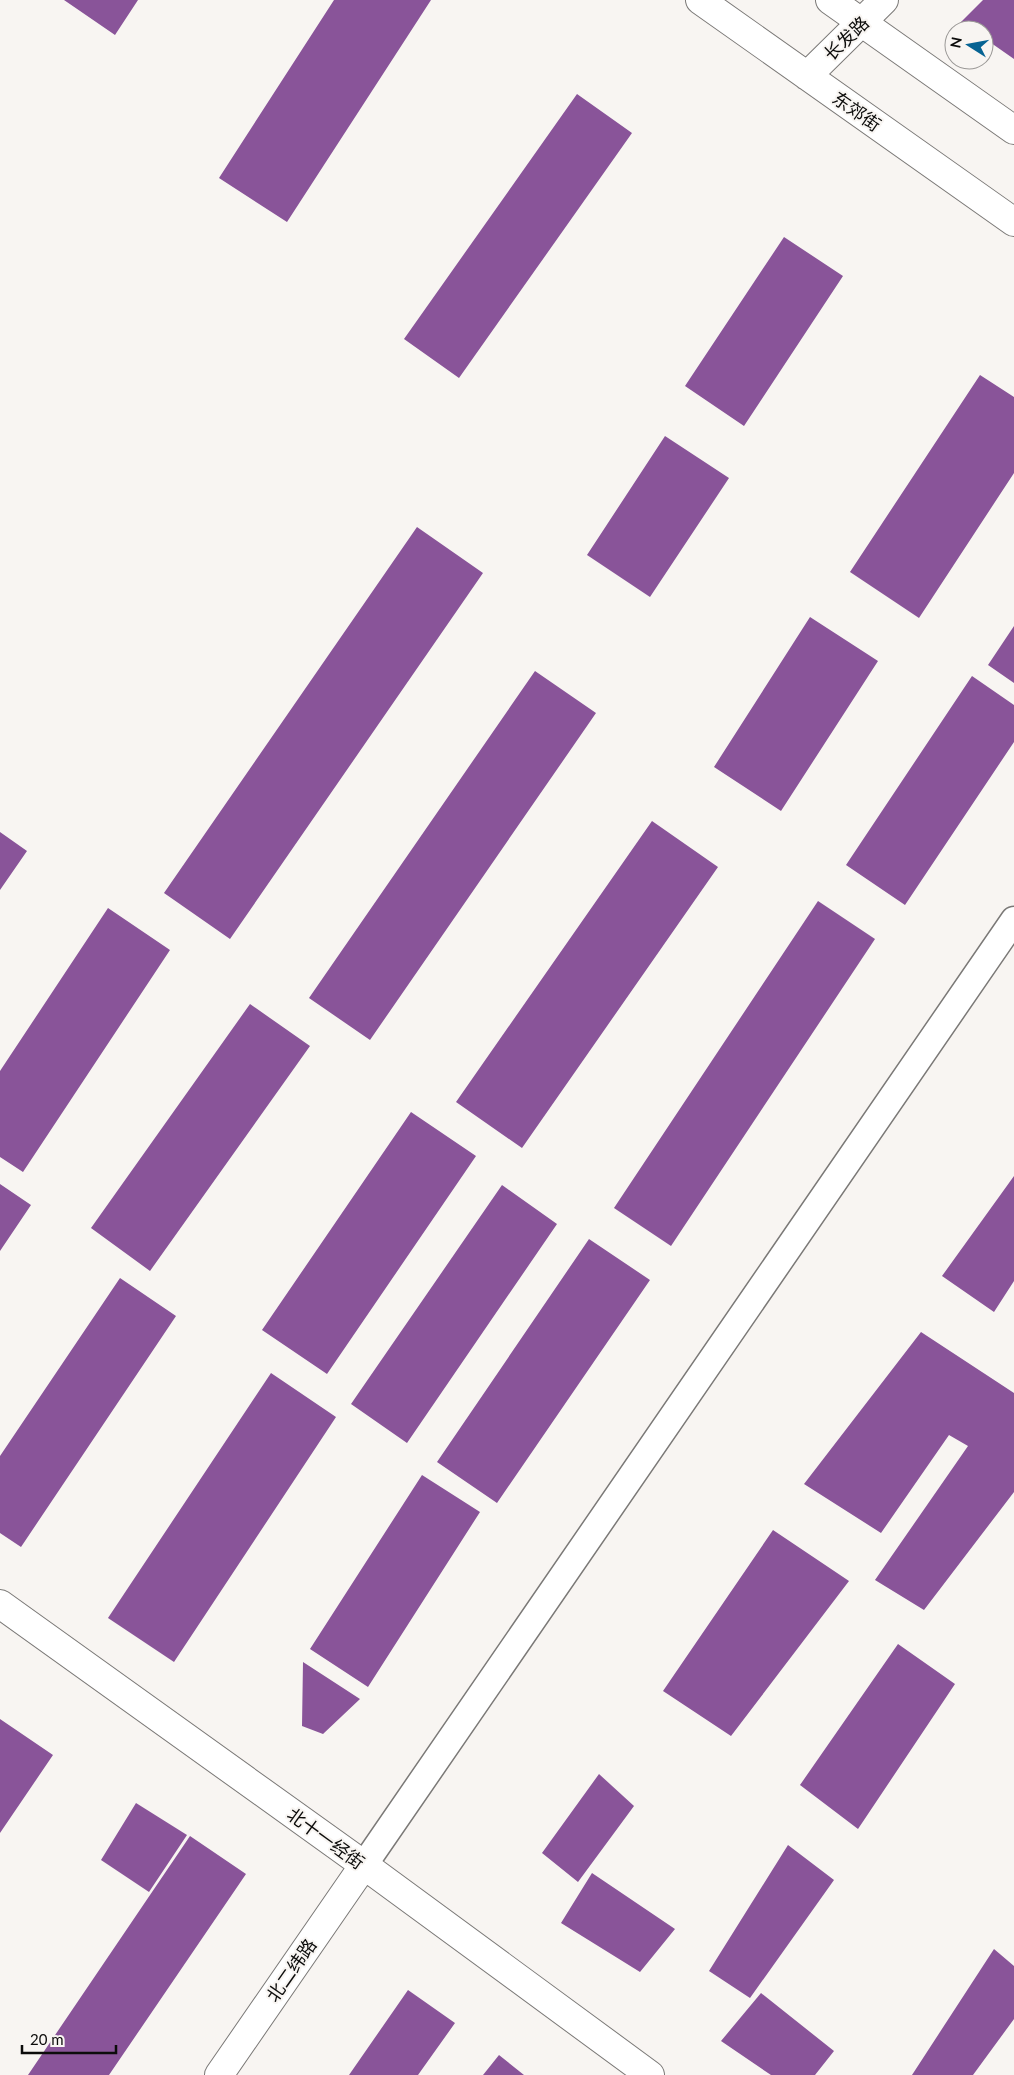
<svg xmlns="http://www.w3.org/2000/svg" width="1014" height="2075" font-family="Lato,'Noto Sans SC',sans-serif">
<rect width="100%" height="100%" fill="#f8f5f2"/>
<!-- building -->
<path fill="#895499" d="M64,0H138L115,35Z
M334,0H431L287,222L219,178Z
M983,0H1014V59L984,38V30H973L961,22Z
M577,94L632,133L459,378L404,339Z
M784,237L843,276L744,426L685,386Z
M980,375L1014,397V473L919,618L850,572Z
M665,436L729,478L650,597L587,555Z
M417,527L483,573L230,939L164,893Z
M810,617L878,661L781,811L714,767Z
M1014,626V683L988,665Z
M535,671L596,713L370,1040L309,998Z
M972,676L1014,705V742L905,905L846,865Z
M652,821L718,867L522,1148L456,1102Z
M0,832L27,851L0,890Z
M818,901L875,939L671,1246L614,1208Z
M108,908L170,950L23,1172L0,1157V1071Z
M250,1004L310,1046L150,1271L91,1228Z
M411,1112L476,1156L327,1374L262,1330Z
M1014,1176V1281L994,1312L942,1276Z
M0,1184L31,1205L0,1251Z
M502,1185L557,1224L407,1443L351,1404Z
M589,1239L650,1280L497,1503L437,1462Z
M120,1278L176,1316L21,1547L0,1533V1456Z
M921,1332L1014,1393V1492L924,1610L875,1580L968,1446L949,1435L881,1533L804,1484Z
M271,1373L336,1417L174,1662L108,1618Z
M422,1475L480,1512L368,1687L310,1649Z
M773,1530L849,1581L731,1736L663,1691Z
M898,1644L955,1684L858,1829L800,1785Z
M303,1662L360,1699L323,1734L302,1726Z
M0,1719L53,1755L0,1833Z
M599,1774L634,1806L578,1882L542,1853Z
M136,1803L187,1835L149,1892L101,1860Z
M190,1836L246,1874L109,2075H28Z
M788,1845L834,1880L750,1998L709,1971Z
M592,1873L675,1929L640,1972L561,1923Z
M994,1949L1014,1966V2019L973,2075H912Z
M408,1990L455,2023L418,2075H349Z
M761,1993L834,2051L815,2075H771L721,2041Z
M499,2055L524,2075H483Z"/>
<g fill="none" stroke-linecap="round" stroke-linejoin="round">
<!-- street casing -->
<g stroke="#7b7977" stroke-width="29">
<path id="street" d="M364,1865L1014,920"/>
</g>
<!-- secondary casing -->
<g stroke="#7b7977" stroke-width="30">
<path id="secondary" d="M700,0L1014,222
M830,0L1014,130
M807,76L884,0
M0,1604L364,1865L650,2075
M219,2075L364,1865"/>
</g>
<!-- street -->
<use href="#street" stroke="#fff" stroke-width="26"/>
<!-- secondary -->
<use href="#secondary" stroke="#fff" stroke-width="28"/>
</g>
<g text-anchor="middle" dominant-baseline="central" stroke-width="4" stroke-linejoin="round" paint-order="stroke">
<!-- street labels -->
<g font-size="18" fill="#0c0c0b" stroke="#f8f5f2">
<text transform="translate(846 38) rotate(-44)">长发路</text>
<text transform="translate(857 111) rotate(35)">东郊街</text>
<text transform="translate(326 1838) rotate(36)">北十一经街</text>
<text transform="translate(291 1970) rotate(-55)">北二纬路</text>
</g>
</g>
<!-- north arrow -->
<g transform="translate(969 45) rotate(281)"><circle r="24" fill="#f8f5f2" stroke="#9a9896"/>
<path d="M0-4L9 19L0 12L-9 19Z" fill="#066393"/>
<text y="-8" font-size="14" font-weight="bold" text-anchor="middle" fill="#0c0c0b">N</text>
</g>
<!-- scale -->
<path d="M22 2045v8h94v-8" fill="none" stroke="#0c0c0b" stroke-width="2.5"/>
<text x="30" y="2045" font-size="15" fill="#0c0c0b" stroke="#f8f5f2" stroke-width="4" paint-order="stroke">20 m</text>
</svg>
